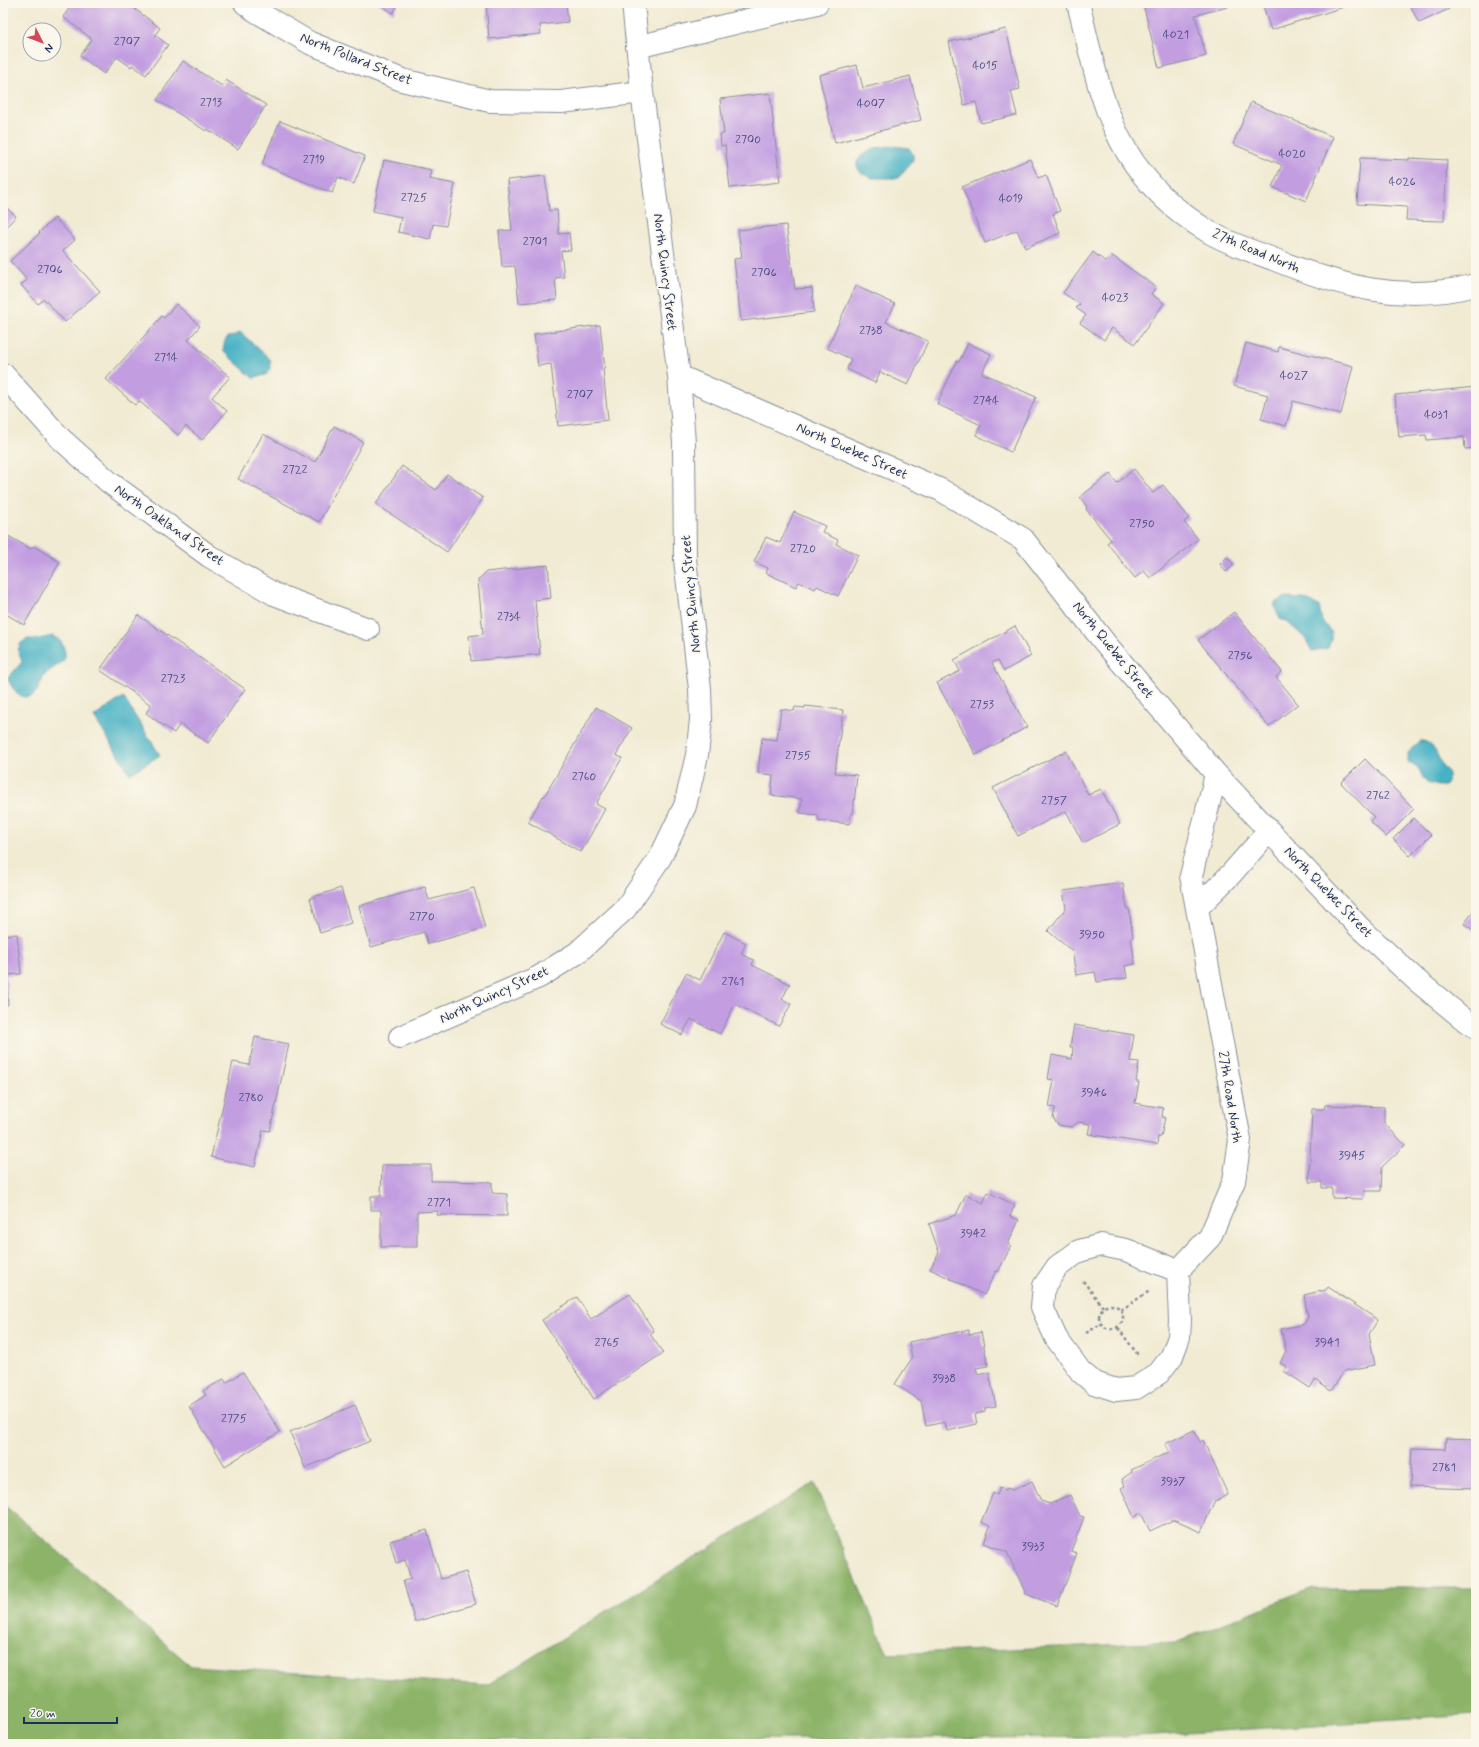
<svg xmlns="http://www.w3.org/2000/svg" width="1479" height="1747" font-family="Mynerve,sans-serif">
<rect width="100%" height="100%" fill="#fbf7ec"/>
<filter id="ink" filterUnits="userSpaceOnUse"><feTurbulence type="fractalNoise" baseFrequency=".025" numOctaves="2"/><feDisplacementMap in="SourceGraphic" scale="8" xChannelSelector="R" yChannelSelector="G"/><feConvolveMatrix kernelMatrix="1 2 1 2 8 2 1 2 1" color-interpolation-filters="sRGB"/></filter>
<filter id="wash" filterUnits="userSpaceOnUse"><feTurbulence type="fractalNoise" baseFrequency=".012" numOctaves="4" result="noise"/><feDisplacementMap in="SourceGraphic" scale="16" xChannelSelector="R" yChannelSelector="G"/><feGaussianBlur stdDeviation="0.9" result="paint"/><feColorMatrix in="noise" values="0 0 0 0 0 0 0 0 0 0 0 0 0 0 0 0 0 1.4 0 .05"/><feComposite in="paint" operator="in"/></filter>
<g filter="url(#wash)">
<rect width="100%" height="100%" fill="#f1ebd3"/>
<!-- forest -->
<path fill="#8cb368" stroke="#547163" d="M814,1483L888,1654L1176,1642L1313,1588H1476V1715L1122,1737L477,1741L418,1744H3V1504L191,1666L487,1685Z"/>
<!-- water -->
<path fill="#46b2c4" stroke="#307091" d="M893,146L909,148L913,154V160L898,178H871L860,172L857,166V162L861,156L875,148Z
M240,332L271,360L270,362L271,369L266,375L255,377L254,379L223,351C226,330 229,341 240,332Z
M1284,598L1304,599L1319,606L1322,621L1332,633L1331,640L1328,648L1312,651L1305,638L1286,621L1280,619L1274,604Z
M52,636C57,638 61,640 63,646C71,664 55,664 46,674C42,679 40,685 37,691C26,706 11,690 8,678L22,662L18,650L21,643L28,639H38Z
M123,697L160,755L130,774L94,717Z
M1419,741C1434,740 1437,756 1443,767C1445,769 1448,771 1449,774C1450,778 1446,783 1444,786H1438L1427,783L1424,780L1419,769L1408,762V753Z"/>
<g id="blocks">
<!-- building -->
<path fill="#c29ee1" d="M73,3H127L160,28L155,35L168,45L146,75L132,65L131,67L117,57L104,74L80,56L92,39L63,17Z
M378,3H399L393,13Z
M486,3H566L568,22L540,25L541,34L489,39Z
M1146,3H1227L1228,7L1195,15L1206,56L1159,68L1143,4Z
M1262,3H1350V5L1271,30Z
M1409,3H1446L1449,9L1419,23Z
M1006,29L1020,89L1011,91L1017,115L981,123L976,102L964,105L949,42Z
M183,61L222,86L226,80L266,105L238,149L207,129L206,131L157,100Z
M857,65L863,88L910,76L921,120L835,143L819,75Z
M770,93L780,182L730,188L725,145L721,146L720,134H724L720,99Z
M1251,102L1333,137L1306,201L1272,187L1282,165L1233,144Z
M280,121L365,156L354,184L338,177L332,193L262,164Z
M1360,158L1409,160V158L1447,160L1444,221L1406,220L1407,207L1357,204Z
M1030,159L1038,178L1046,175L1060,211L1053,214L1060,233L1025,248L1017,230L985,243L962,187Z
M384,160L431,170L429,179L455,184L446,226L433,224L430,239L398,232L401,217L373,211Z
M545,176L549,211L557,210L559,234L569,233L571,250L561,251L564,277L555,278L557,300L519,303L515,266L502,267L499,231L512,230L507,180Z
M3,205L16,216L3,231Z
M55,218L75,240L63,251L100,291L65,322L44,299L38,304L21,285L27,280L10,261L40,233L39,232Z
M786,225L795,289L812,288L814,312L741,321L734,259L742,258L738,230Z
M1093,252L1106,262L1111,255L1156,287L1151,294L1164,303L1135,344L1112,328L1104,340L1080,323L1086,315L1076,308L1080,304L1063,293Z
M856,286L895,304L886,322L928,341L908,385L880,372L875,383L847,369L851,359L827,348Z
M176,304L200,326L188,340L230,377L212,397L227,411L202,440L186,426L178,435L139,401L135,405L106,379L162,316L164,318Z
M600,325L605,369H603L608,420L558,426L551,364L538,366L534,334Z
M968,343L991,354L982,373L1036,397L1011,452L976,435L981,425L937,404L957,361L959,362Z
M1246,343L1278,352L1279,347L1353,366L1341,414L1293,401L1286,426L1261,419L1268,395L1234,386Z
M1476,387V448L1465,449L1464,437L1427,440L1426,435L1399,437L1395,395Z
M334,426L363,442L319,522L238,479L263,434L315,462Z
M402,466L436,490L447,474L483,498L447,552L376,504Z
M1134,469L1153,493L1163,485L1189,518L1184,522L1198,539L1150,578L1144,571L1135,578L1107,543L1111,540L1086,509L1087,507L1080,497L1110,474L1117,483Z
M794,512L825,526L822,532L838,540L836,544L858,555L838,596L817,586L815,589L799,582L796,587L766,573L768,568L754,562L766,537L780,543Z
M3,533L31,549L33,546L60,562L24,625L3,612Z
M1227,557L1234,565L1226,572L1220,564Z
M548,565L551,598L535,600L540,654L471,661L469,636L483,634L478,580L486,572Z
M1234,612L1282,672L1276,677L1298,704L1269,727L1198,640Z
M138,615L245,689L208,743L180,724L174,733L146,713L151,705L100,670Z
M1015,626L1031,656L1004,671L998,660L992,663L1027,727L976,755L937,683L960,671L954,660Z
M805,706L843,710L835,773L857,775L853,814L851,813L849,824L818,820V815L800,813L802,799L771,795L773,775L758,773L762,738L777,740L781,709L794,711L795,707L805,708Z
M596,707L632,728L616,755L622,758L596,804L605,809L581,852L528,822L543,796L544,797Z
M1066,751L1088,795L1101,789L1120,824L1083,843L1066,811L1018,836L993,788Z
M1365,759L1414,809L1386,837L1370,821L1374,817L1341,783Z
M1414,818L1431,835L1410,856L1393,839Z
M1123,883L1127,909L1129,908L1133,938H1131L1135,964L1125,966L1127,978L1097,982L1095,972L1076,975L1072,951L1048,931L1066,908L1063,891Z
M425,887L429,900L474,888L485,928L428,944L424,932L371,947L359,906Z
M341,888L351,923L320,933L310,898Z
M1476,908V932L1464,924Z
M724,932L746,943L741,954L754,960L752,965L790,984L782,999L791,1004L779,1026L735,1004L720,1034L691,1019L682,1035L660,1024L686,973L700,980Z
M17,934L21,974L6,975L8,1004L3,1010V935Z
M1074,1025L1134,1035L1130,1061L1139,1062L1136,1082H1139L1135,1103L1163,1108L1162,1117H1165L1161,1137H1158L1157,1145L1088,1134L1090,1124L1078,1122L1071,1127L1058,1125L1053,1118L1055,1108L1049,1107L1054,1080L1048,1079L1052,1055L1072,1059L1073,1047H1070Z
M255,1037L289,1044L270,1131L263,1130L255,1167L211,1157L233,1062L249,1065Z
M1325,1105L1384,1107V1123L1405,1145L1382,1167L1381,1191H1364L1363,1199L1332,1198V1188H1322V1182H1309L1312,1109H1324Z
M382,1165H431V1181L492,1182V1193L507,1194V1216L437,1215L438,1211L417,1212V1247H381V1210H371V1196H381Z
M988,1192L1015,1205L1010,1216L1019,1220L1008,1244L1011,1246L998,1272L996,1271L984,1295L930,1269L939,1252L929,1224L956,1215L966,1194L983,1203Z
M1328,1287L1378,1320L1369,1334L1375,1365L1344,1371L1331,1391L1315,1380L1310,1388L1284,1371L1287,1367L1280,1363L1286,1351L1281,1329L1304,1324L1308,1317L1304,1295L1326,1290Z
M630,1294L654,1331L650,1334L663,1353L594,1399L542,1320L577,1297L591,1319Z
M969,1330V1335L981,1332L988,1366L976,1368L978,1375L989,1372L996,1406L985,1408V1412L975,1414L977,1424L947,1431L945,1422L926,1426L921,1401L895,1384L912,1358L909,1342Z
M243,1372L280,1432L225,1466L189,1406L206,1395L203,1391L224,1379L226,1383Z
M355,1405L370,1441L305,1468L290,1432Z
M1194,1430L1200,1442L1203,1440L1228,1495L1214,1502L1201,1532L1173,1520L1150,1531L1141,1513L1134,1517L1121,1488L1125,1486L1122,1479L1132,1472L1131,1470L1169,1452L1165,1444Z
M1446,1438L1476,1439V1489L1410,1487L1412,1448L1445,1449Z
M1032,1481L1041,1501L1050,1504L1070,1495L1080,1516L1084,1517L1071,1551L1077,1553L1057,1606L1026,1594L1007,1552L984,1543L990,1526L981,1522L993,1493L997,1495L1000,1488L1006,1490L1007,1488L1013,1490Z
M427,1530L441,1579L466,1572L476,1604L415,1622L403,1581L411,1579L405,1560L396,1563L390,1541Z"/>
</g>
</g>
<g filter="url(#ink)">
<use href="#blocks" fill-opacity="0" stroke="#868d98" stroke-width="1"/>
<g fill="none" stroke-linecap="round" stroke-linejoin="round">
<!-- street casing -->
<g stroke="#868d98" stroke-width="24">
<path id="street" d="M245,3L254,10L310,43L402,80L490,101L561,102L642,92
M1078,3C1091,53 1100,107 1127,152C1147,185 1176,212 1209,232C1228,243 1251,251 1273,259C1342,287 1402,304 1476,285
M637,47L817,3
M3,374L61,439L109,482L209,556L274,594L368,629
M679,376L941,490L1023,539L1105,643L1216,774L1359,927L1415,979L1466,1021L1476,1027
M1197,908L1231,874L1269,831
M400,1037L539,977L577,953L625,909L660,858L685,806L697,755L701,720L700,689L685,559L684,443L679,376L642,92L633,3
M1178,1271L1180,1321L1179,1337L1172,1356L1159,1373L1136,1388L1116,1390L1094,1383L1081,1372L1056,1338L1042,1307L1044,1286L1057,1267L1079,1251L1101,1245L1126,1250L1178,1271L1210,1237L1234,1181L1240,1140L1191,876L1216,774"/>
</g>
<!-- path -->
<path stroke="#868d98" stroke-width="2.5" stroke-dasharray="3 3" stroke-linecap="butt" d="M1083,1281L1103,1307
M1099 1317a12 12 0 1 1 24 0a12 12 0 1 1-24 0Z
M1121,1310L1151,1290
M1118,1328L1138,1355
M1086,1333L1101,1324"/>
<!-- street -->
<use href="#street" stroke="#fff" stroke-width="22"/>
</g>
</g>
<g text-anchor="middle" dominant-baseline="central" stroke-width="3.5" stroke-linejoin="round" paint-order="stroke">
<!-- number labels -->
<g font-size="12" fill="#454b7f">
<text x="1176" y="35">4021</text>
<text x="127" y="42">2707</text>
<text x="985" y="66">4015</text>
<text x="211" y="103">2713</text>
<text x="871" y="104">4007</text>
<text x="748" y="140">2700</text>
<text x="1292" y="154">4020</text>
<text x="314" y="160">2719</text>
<text x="1402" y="182">4026</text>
<text x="414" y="198">2725</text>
<text x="1011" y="199">4019</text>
<text x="535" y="242">2701</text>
<text x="50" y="270">2706</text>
<text x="764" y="273">2706</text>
<text x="1115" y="298">4023</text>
<text x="871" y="331">2738</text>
<text x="166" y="358">2714</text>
<text x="1294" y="376">4027</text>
<text x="580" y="395">2707</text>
<text x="986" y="401">2744</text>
<text x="1436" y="415">4031</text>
<text x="295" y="470">2722</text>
<text x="1142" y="524">2750</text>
<text x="803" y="549">2720</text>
<text x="509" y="617">2734</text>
<text x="1240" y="656">2756</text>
<text x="173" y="679">2723</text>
<text x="982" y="705">2753</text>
<text x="798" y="756">2755</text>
<text x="584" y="777">2760</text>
<text x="1378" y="796">2762</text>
<text x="1054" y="801">2757</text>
<text x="422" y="917">2770</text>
<text x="1092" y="935">3950</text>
<text x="733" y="982">2761</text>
<text x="1094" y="1093">3946</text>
<text x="251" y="1098">2780</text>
<text x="1352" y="1156">3945</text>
<text x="439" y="1203">2771</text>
<text x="973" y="1234">3942</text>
<text x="607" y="1343">2765</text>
<text x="1327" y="1343">3941</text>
<text x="944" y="1379">3938</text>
<text x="234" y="1419">2775</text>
<text x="1444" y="1468">2781</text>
<text x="1173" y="1482">3937</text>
<text x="1033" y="1547">3933</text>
</g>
<!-- street labels -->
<g font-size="14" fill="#1b2f5e" stroke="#fbf7ec">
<text transform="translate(356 59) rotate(22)">North Pollard Street</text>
<text transform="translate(1256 251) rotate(23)">27th Road North</text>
<text transform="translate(665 272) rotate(83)">North Quincy Street</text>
<text transform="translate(852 451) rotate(24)">North Quebec Street</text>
<text transform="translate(169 525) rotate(35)">North Oakland Street</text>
<text transform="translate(691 594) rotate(-95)">North Quincy Street</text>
<text transform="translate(1113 650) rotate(51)">North Quebec Street</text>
<text transform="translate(1328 892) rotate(46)">North Quebec Street</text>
<text transform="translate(494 995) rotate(-25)">North Quincy Street</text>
<text transform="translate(1230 1097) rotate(81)">27th Road North</text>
</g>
</g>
<!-- margin -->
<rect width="1479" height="1747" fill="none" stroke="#fbf7ec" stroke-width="16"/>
<!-- north arrow -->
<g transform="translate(42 42) rotate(132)"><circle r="19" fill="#fbf7ec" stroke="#a1a7b3"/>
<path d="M0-3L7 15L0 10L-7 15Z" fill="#d1495b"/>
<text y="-6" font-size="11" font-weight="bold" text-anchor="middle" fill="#1b2f5e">N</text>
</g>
<!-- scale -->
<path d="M24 1717v6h93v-6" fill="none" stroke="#1b2f5e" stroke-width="2"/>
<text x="30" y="1717" font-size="12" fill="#1b2f5e" stroke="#fbf7ec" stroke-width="3" paint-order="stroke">20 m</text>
</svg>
